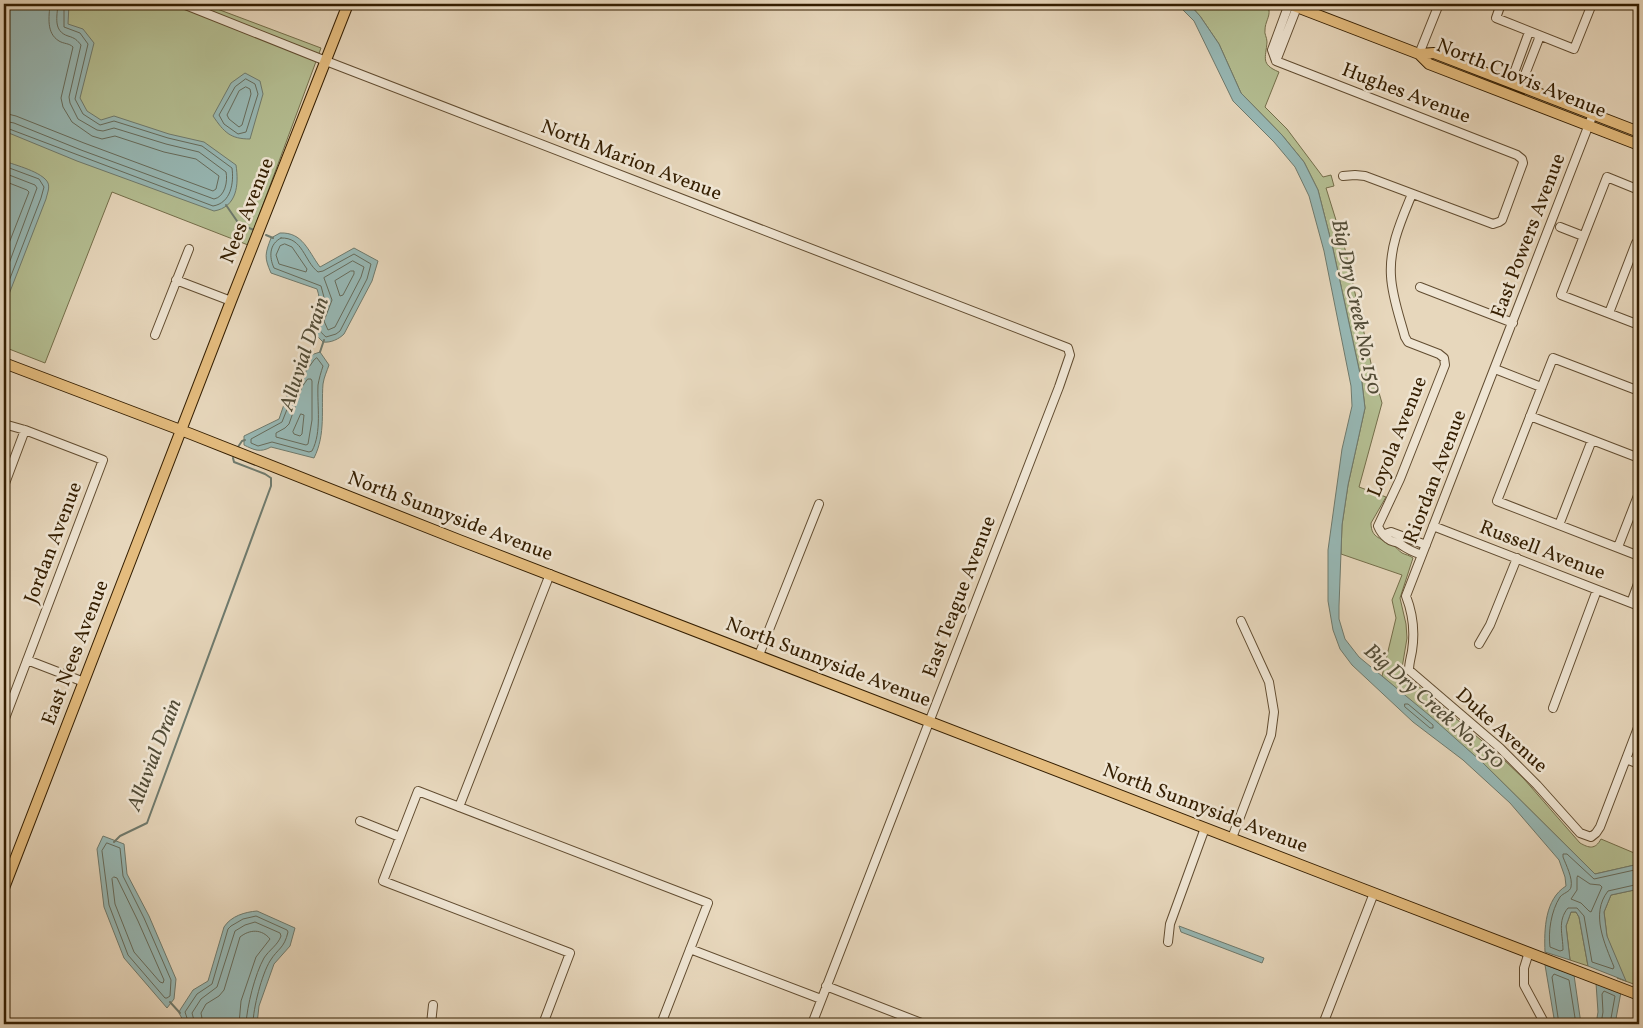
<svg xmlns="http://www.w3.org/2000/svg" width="1643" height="1028" font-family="Vollkorn,serif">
<rect width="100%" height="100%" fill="#e7d7bc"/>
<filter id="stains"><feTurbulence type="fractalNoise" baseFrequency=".004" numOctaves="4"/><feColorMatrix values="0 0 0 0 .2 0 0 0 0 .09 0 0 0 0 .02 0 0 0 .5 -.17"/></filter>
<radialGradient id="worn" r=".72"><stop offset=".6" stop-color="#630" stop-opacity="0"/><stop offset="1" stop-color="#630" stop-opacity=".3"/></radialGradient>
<!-- green -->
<path fill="#b4be92" stroke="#746e4a" d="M4,4H204L321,48L248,245L112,192L45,363L4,347Z
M1189,4H1256L1269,10C1270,17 1265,22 1265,30C1264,34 1267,37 1267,42C1266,58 1260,64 1279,72L1265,107L1287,129L1323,177L1331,175L1334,186L1326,188L1345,249L1373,372L1382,403L1359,487L1386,497L1371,523C1371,539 1382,538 1393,545C1396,547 1399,551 1402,553C1406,555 1409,555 1413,558L1400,598L1406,624L1407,638L1402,668L1403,673L1503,759L1524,779L1580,843C1589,848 1595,850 1601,839L1639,855V864L1595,874L1483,763L1382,676L1396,618L1392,600L1402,575L1341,554L1342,525L1348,485L1365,408L1362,383L1333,249L1318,190L1304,162L1282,135L1241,93L1219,44L1200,16Z
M1639,889V986L1617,978L1620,969L1607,937L1604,912L1611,895Z
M1571,912H1576L1579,917L1588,966L1570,960L1566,926Z"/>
<!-- water -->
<path fill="#97b8b5" stroke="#6f7a6d" d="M4,4H69L68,24L83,29L94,43L80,98L87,111L101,120L114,116L169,134L204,142L236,165C239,185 237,207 214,211L77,161L4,131Z
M1177,4H1189L1200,16L1219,44L1241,93L1282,135L1304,162L1318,190L1333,249L1362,383L1365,408L1348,485L1342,525L1339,606V619L1345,639L1359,657L1429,715L1483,763L1595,874L1639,864V889L1611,895L1604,912L1607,936L1626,981L1588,966L1579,917L1576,912H1571L1566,926L1570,960L1545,952C1544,929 1545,899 1566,886L1565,877L1559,860L1510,803L1463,760L1413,722L1352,665L1340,649L1333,630L1328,601V550L1342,449L1352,406L1351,386L1324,251L1309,196L1295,167L1274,142L1233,101L1194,21Z
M245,73L260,81L263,94L250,139C230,139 224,132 213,116L231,83Z
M4,161C15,165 43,172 48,183C50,188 47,194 46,199L4,307Z
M280,233C303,232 308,251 320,267L354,248L378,261L372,281L344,334C339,339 331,343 323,342L316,335L312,318C320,307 321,301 317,289L271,273C264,257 265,254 271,238Z
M320,352L329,365C327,371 324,377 323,384C321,409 326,434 314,458L271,447C260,453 254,450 244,445V436L279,419L292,381L311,355Z
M103,836L124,844L127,874L149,916L176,979L174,999L167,1008L124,958L104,907L97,849Z
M257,911L295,928L290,946L274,964L259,1006L257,1024H185L179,1013L180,1010L193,990L208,981L224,927C231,916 245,912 257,911Z
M1179,926L1264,958L1262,963L1181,932Z
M1545,965L1574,975L1581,1024H1555Z
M1596,983L1621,992L1615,1024H1596L1598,1012Z"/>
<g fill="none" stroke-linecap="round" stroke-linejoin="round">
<!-- shore -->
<path stroke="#666b5b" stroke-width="1" d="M246,79L255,84L258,94L246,132L238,134L224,124L219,115L235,87Z
M246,87L250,89L251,94L242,125L239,127L229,119L227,115L239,91Z
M4,113L16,116L84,143L213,191L216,189L219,176L196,159L164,152L115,136L102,139L92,136L72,122L63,107L61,98L73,47C69,43 64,44 59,41C46,33 49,17 50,4
M4,121L14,123L81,150L214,199C225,197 228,181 226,172L199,152L166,144L114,128L103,131L97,130L78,119L70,103L69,97L81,45C77,40 75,38 68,36C53,31 57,17 58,4
M4,127L213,206C231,203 234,183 232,168L202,146L168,138L114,121L100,125L83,114L75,99L88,44L80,33L64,27V4
M4,166L39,179L44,187L41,198L4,294
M4,173L35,185L37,188L4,277
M4,181L27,190L29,192L4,256
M281,238C303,237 304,261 318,272L323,271L354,254L371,264L367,279L340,331L336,334L326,337C311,325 321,315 325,301L321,286L274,268C269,257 269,244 281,238Z
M285,244L292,247L307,269L306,272L279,264L276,255L280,246Z
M353,261L364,267L361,277L335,327L328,330L324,321L332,300L324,278Z
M351,271H354V274L343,295L340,296L335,281Z
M317,358L323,366C321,372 319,379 318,385C317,406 322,432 312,451L309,452L272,442L258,446L251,443V439L282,422L297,384L314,360Z
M308,379H311L312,381V420L308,444L306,445L276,437V433L285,428L289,424L302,387Z
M301,414L304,415L302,434L300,436L294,434L293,432Z
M1405,704H1408L1433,725V728H1430L1405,707Z
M107,843L120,848L123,876L144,918L171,980L170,996L167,998H165L128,955L109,905L102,851Z
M1639,869L1594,879L1567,854H1563V857C1566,865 1573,878 1571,887C1570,892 1563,893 1560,897C1551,911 1548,932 1550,947L1560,951L1563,950C1563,935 1557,921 1568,908H1577L1584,916L1592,962L1613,969L1614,967C1605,944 1590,914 1608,891L1639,884
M1578,876L1590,884L1600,885L1602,887L1591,912L1589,911L1581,903L1571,899L1577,890V878Z
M114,877L117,878L138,921L164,980L163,983L160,982L134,952L115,904L112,879Z
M189,1024L185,1012L197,994L212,984L228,929L231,926L243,919L256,916L287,930L288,932C284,949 278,948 270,961C262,974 253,1008 253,1024
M195,1024L192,1013L201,999L217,987L235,931L245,925L255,922L280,933L281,936C278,945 269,950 264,958C255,974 247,1006 246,1024
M203,1024L201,1013L206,1004L219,996L224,990L240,937C250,929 262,929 270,939L256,957L241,1001L239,1024
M1559,1024L1552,977L1554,974L1569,980L1576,1024
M1601,1024L1603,1012L1602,994L1604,991L1615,996L1610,1024"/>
<!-- stream -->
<path stroke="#6f7a6d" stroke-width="2" d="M226,205L239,224L254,230
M266,235L273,238
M320,352L324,340
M238,447L242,441L245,440
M114,842L120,836L147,823L271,486V478L265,474L234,462L233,458
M170,1002L180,1013"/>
<!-- minor casing -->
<g stroke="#614c30" stroke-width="10">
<path id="minor" d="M183,4L326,61L1068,348L1070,355L1059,387L812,1024
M1501,4L1496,18L1574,49L1592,4
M1529,32L1514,73V84L1524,77L1540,36
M1419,54L1439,4
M1276,61L1517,155L1522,159L1523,163L1502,220L1499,222L1493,224L1365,176L1355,175L1343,176
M1276,61L1272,50L1289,4
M1276,61L1297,7
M1593,114L1406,596C1413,614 1415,632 1412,651C1411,657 1409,663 1409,670L1500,748L1537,785L1580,833L1591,837L1596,833L1600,827L1639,725
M1639,190L1607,177L1561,295L1639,325
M1412,194C1401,221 1389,247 1391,276C1392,297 1400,318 1405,337L1408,342L1439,354L1444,358L1445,365L1400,479L1378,526C1380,531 1384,536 1388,539C1391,542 1396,541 1400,544C1407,549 1413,552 1422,555
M1560,227L1583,236
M176,280L231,301
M1420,287L1513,323
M1609,313L1636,243L1639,244
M155,335L189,249
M1495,369L1541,387
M1639,391L1553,358L1497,501L1639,556
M1530,416L1639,458
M4,424L25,430L103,460L4,721
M4,486L25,430
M1559,525L1592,440
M1433,526L1639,606
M1385,534L1391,532L1426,545
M1618,547L1639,493
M1631,603L1639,581
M1479,644L1490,625L1517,558
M759,655L819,504
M27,660L84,682
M1553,708L1597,590
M1626,759L1639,764
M459,807L550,574
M360,821L400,837
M1232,838L1271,735L1274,712L1269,682L1241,621
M1168,942L1170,924L1205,828
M690,949L821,999
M1529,952L1524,968V985L1545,1024
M826,986L924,1024
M431,1024L433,1005
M543,1024L570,953L383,881L418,791L708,903L661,1024
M1323,1024L1374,893"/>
</g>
<!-- major casing -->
<g stroke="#341e01" stroke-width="12">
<path id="major" d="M1289,4L1419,54L1429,64L1639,145
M1419,54L1434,53L1639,132
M4,363L191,434L459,540L1337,879L1639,995
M4,888L231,301L348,4"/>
</g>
<!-- minor -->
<use href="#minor" stroke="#efe5d3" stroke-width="8"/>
<!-- major -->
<use href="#major" stroke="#e4bc7e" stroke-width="10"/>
</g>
<g text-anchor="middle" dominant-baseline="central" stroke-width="5" stroke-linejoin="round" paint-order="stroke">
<!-- street labels -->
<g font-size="20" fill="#341e01" stroke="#efe5d3">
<text transform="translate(1521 79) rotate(22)">North Clovis Avenue</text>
<text transform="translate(1406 94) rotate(21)">Hughes Avenue</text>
<text transform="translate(631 161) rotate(21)">North Marion Avenue</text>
<text transform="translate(248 211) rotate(-68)">Nees Avenue</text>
<text transform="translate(1529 236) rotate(-69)">East Powers Avenue</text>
<text transform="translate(1398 437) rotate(-68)">Loyola Avenue</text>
<text transform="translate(1436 477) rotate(-69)">Riordan Avenue</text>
<text transform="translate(450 517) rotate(21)">North Sunnyside Avenue</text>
<text transform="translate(54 543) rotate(-69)">Jordan Avenue</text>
<text transform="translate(1542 551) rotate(21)">Russell Avenue</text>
<text transform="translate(960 597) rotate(-69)">East Teague Avenue</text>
<text transform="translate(76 653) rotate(-69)">East Nees Avenue</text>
<text transform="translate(828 663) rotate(21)">North Sunnyside Avenue</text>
<text transform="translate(1501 731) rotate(42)">Duke Avenue</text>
<text transform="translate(1205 809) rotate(21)">North Sunnyside Avenue</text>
</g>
<!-- water labels -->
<g font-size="21" font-style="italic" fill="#524c37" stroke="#efe5d3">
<text transform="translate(1356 307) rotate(78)">Big Dry Creek No. 150</text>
<text transform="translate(305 354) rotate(-72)">Alluvial Drain</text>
<text transform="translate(1434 707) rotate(41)">Big Dry Creek No. 150</text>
<text transform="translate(155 755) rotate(-69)">Alluvial Drain</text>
</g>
</g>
<!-- margin -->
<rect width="1643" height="1028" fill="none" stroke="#e7d7bc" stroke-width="20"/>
<rect x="5" y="5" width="1633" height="1018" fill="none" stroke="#341e01" stroke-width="2.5"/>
<rect x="10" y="10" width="1623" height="1008" fill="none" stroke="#341e01"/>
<rect width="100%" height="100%" filter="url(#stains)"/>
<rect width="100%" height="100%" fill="url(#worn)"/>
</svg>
